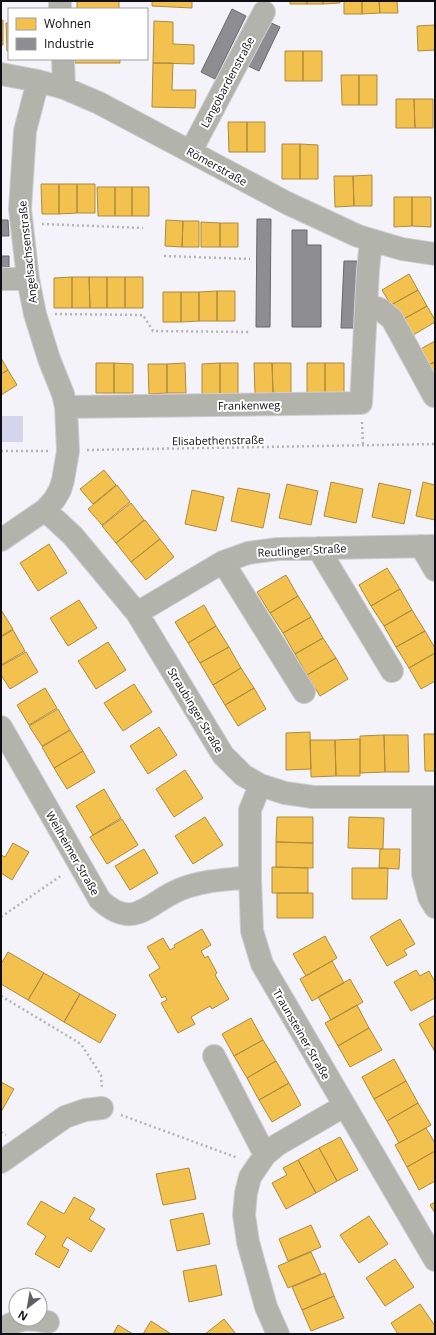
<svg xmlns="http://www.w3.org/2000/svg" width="436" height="1335" font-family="'Open Sans',sans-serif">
<rect width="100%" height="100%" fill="#f3f3f9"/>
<!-- green -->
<path fill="#d4d5ed" d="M1,416H23V442H1Z"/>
<!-- homes -->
<path fill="#f2c14e" stroke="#ae8b3d" d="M77,1H119V9H77Z
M152,1H192V8L152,6Z
M290,1H307V4H290Z
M307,1H323V4H307Z
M323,1H340V3L323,4Z
M344,1H362V14H344Z
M362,1H379L380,13L362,14Z
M379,1H397L398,13H380Z
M1,20H3V45H1Z
M154,21L173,22V44L194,45V64L153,63Z
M6,23H9V51H7Z
M435,25V50L418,51L417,26Z
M285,51H303V81H285Z
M303,51H322V81H303Z
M75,59H120V63H75Z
M153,63H173L172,90H196L195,108L152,107Z
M341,75H359V105H342Z
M359,75H377V105H359Z
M396,99H414L415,128H396Z
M414,99H433V128H415Z
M228,122H247V152H229Z
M247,122H265V152H247Z
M282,144H300V179H282Z
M300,144L318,145V179H300Z
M372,175V206H354L353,176Z
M334,176H353L354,206L335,207Z
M41,184H59V214H42Z
M59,184H77V213L59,214Z
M77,184H95V213H77Z
M97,187H115V216H98Z
M115,187H132V216H115Z
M132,187H149V216H132Z
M394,197H412V226L394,227Z
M412,197H431V227L412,226Z
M166,220L183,221L182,247L165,246Z
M183,221H199V247H182Z
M201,222L220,223V247H201Z
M220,223H238V247H220Z
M409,274L418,290L391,305L382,290Z
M72,277V308H54V278Z
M72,277H89L90,308H72Z
M89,277H107V308H90Z
M107,277H125V308H107Z
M125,277H143V308H125Z
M418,290L427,306L400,321L391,305Z
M217,291H235V321H217Z
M217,291V321H199V292Z
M163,292H181V322H163Z
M181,292H199V321L181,322Z
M427,306L435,320V322L410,337L400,321Z
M435,341V362L426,366L417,351Z
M1,358L8,370L1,374Z
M435,362V381L426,366Z
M96,363H114V393H96Z
M114,363L133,364V393H114Z
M185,363L186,393H167V364Z
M220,363H238V394H220Z
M220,363V394H202V364Z
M254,363H272L273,393L255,394Z
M272,363H291V393H273Z
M307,363H325V393H307Z
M325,363H344V393H325Z
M148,364H167V393L149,394Z
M8,370L17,385L1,395V374Z
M104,470L116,485L93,504L80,489Z
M331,482L363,489L356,523L324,516Z
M423,482L435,485V520L416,516Z
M379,483L411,490L404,524L372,517Z
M287,484L318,491L311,525L279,518Z
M117,485L130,502L102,525L88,509Z
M238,488L270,494L263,528L231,521Z
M192,490L224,497L216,531L185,524Z
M131,503L144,520L116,543L102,526Z
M145,520L160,539L131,562L116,543Z
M160,539L174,557L146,580L131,562Z
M49,544L67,573L38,591L20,563Z
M387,568L400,589L371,606L359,585Z
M286,575L298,596L270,613L257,592Z
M400,589L412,610L384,626L371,606Z
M298,596L311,617L283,633L270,613Z
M79,600L97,628L68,646L50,618Z
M204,605L216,626L188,643L175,622Z
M1,610L13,629L1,636Z
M412,610L425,631L396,647L384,626Z
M311,617L323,638L295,654L283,633Z
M216,626L229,647L200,663L188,643Z
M13,630L25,651L1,665V637Z
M425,631L435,648V653L409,668L396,647Z
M323,638L336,658L307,675L295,654Z
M108,642L126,670L96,689L78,661Z
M229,647L241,668L213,685L200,663Z
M26,652L38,672L10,689L1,675V666Z
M435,653V681L421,689L409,668Z
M336,658L348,679L320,696L307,675Z
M241,668L254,688L225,705L213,685Z
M134,684L152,712L123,731L104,703Z
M45,688L57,708L29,725L17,705Z
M254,688L266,709L238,726L225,705Z
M58,709L70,730L42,746L29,726Z
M159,727L177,755L148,774L130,746Z
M70,730L83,751L54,768L42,747Z
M310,732L311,769L286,770V733Z
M424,734H435V771H425Z
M384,735L385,772L360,773V736Z
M384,735H408L409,772H385Z
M360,739V776H336L335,740Z
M310,740H335L336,776L311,777Z
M83,751L95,772L67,789L54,768Z
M185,770L203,798L174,817L156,789Z
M104,789L121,818L93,835L76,806Z
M205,817L223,845L193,864L175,836Z
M277,817H313V843L276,842Z
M349,817L384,818L383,849L348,848Z
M122,819L138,845L107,864L90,837Z
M276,842L313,843V868L276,867Z
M13,843L29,852L12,880L1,873V855L5,857Z
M144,849L158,873L130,890L115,866Z
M380,849H400L399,869L379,868Z
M272,867L308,868V893H272Z
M352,868H388L387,899H352Z
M277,893H313V918H277Z
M400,919L415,944L404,950L407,955L387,966L370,937Z
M202,929L211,945L201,951L205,958L208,956L217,973L215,975L229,999L212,1009L210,1006L191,1017L195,1024L178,1033L161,1003L167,1000L165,996L162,998L149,975L160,968L147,947L163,938L170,950L175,947L174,945Z
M325,936L337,958L306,976L293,954Z
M8,952L44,973L28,1000L1,984V964Z
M332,961L344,983L312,1001L300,979Z
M416,970L420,976L429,971L435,982V998L411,1011L394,982Z
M44,973L80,994L64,1022L28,1000Z
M350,979L363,1002L331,1020L318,997Z
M80,994L116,1015L100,1043L64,1022Z
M357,1005L369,1028L338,1046L325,1023Z
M435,1015V1052L419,1024Z
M251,1018L263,1040L234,1056L222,1034Z
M369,1028L382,1050L350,1067L338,1046Z
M263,1040L276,1061L247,1078L234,1056Z
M394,1059L406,1081L374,1099L362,1077Z
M276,1061L289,1083L259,1100L247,1078Z
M406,1081L418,1103L387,1121L374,1099Z
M1,1082L14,1089L1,1112Z
M289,1083L301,1105L272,1122L259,1100Z
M418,1103L431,1125L399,1143L387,1121Z
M426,1128L435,1143V1151L407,1167L395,1145Z
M340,1137L358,1170L337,1181L319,1148Z
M319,1148L337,1181L316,1193L298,1160Z
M435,1151V1181L419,1190L407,1167Z
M298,1160L316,1193L286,1209L272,1183L287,1175L283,1168Z
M189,1168L196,1199L163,1205L156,1174Z
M74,1197L95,1209L89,1219L105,1229L91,1252L67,1237L62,1246L69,1250L59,1268L35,1254L46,1236L27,1224L41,1201L64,1214Z
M435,1202V1213L430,1205Z
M203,1213L210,1244L177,1251L170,1220Z
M369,1216L388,1244L359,1263L340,1235Z
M311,1225L321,1247L288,1261L279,1239Z
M311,1252L321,1274L288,1288L278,1266Z
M395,1259L414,1287L385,1306L366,1278Z
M216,1265L222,1295L189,1302L183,1271Z
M325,1273L334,1296L302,1310L292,1287Z
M334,1296L344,1318L311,1331L302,1310Z
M420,1304L435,1326V1334H398L391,1323Z
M224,1319L236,1334H205Z
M151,1321L171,1334H143Z
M118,1325L133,1334H113Z"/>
<!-- industry -->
<path fill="#8d8d92" stroke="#67676c" d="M232,9L246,16L215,79L201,72Z
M267,21L280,27L259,71L246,65Z
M257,219H271L270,327H256Z
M1,220H8L9,236H1Z
M292,230H307V245H321V327H292Z
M1,256H9V271H1Z
M344,261H357L355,328H341Z"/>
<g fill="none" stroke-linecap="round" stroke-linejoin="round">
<!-- minor casing -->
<g stroke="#cfcfd4" stroke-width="24">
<path id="minor" d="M60,1V9
M63,59L64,88
M1,74L38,81L64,88L99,103L287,203L358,236L402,249L435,254
M191,151L264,12
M1,279H28
M366,304L380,309L392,319L434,396
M66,407L361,403L368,270L371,241
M45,510L73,536L137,613L223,755L243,775L260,785L285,793L313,797H435
M1,540L45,510L54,500L60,490L63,480L68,451L66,407L63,394L49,359L35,314L28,279L20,209L25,131L38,81
M421,546L435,570
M318,548L392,671
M223,562L304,692
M137,613L223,562L248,553L278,549L435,546
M1,727L100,900C135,932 148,902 181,889C203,880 227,880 250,877
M260,785L250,810V877L252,931L262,964L435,1260
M423,797V874L429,897L435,907
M214,1056L265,1155
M1,1162L65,1117L85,1110L102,1108
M1,1329C21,1318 26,1318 48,1322
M278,1334L266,1307L248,1242L244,1215L246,1193L250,1177L265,1155L277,1145L344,1106"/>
</g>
<!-- path -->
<path stroke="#b4b6b1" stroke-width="2.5" stroke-dasharray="2 3" stroke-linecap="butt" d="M42,224L143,228
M164,256L250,259
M55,314L143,315L153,331L249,332
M362,422L363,446
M87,450L435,444
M1,451H48
M1,917L62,875
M1,996L81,1044L101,1075L102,1089
M121,1115L238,1158
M1,1132L6,1135"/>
<!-- minor -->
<use href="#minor" stroke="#b2b4ab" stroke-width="22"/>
</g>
<g text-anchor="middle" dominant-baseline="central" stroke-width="4" stroke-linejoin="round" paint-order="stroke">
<!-- street labels -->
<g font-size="11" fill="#0e0e14" stroke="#fff">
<text transform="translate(227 82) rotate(-62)">Langobardenstraße</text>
<text transform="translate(217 166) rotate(29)">Römerstraße</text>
<text transform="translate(27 252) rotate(-96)">Angelsachsenstraße</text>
<text transform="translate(249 405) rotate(-1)">Frankenweg</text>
<text transform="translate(218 440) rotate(-1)">Elisabethenstraße</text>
<text transform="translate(302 550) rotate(-3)">Reutlinger Straße</text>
<text transform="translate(196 710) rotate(59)">Straubinger Straße</text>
<text transform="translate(73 853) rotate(60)">Weilheimer Straße</text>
<text transform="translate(302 1034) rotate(60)">Traunsteiner Straße</text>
</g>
</g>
<!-- border -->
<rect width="436" height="1335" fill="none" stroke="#0e0e14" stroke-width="4"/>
<!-- legend -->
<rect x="8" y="8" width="140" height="52" fill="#ffffff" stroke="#9f9fa1"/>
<rect x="16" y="18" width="20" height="12" fill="#f2c14e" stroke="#9f9fa1"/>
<text x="44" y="28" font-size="12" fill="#0e0e14">Wohnen</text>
<rect x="16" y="38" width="20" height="12" fill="#8d8d92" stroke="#9f9fa1"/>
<text x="44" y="48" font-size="12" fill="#0e0e14">Industrie</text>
<!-- north arrow -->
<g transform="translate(28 1307) rotate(211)"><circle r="19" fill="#ffffff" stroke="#9f9fa1"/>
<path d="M0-3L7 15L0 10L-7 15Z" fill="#5e5e64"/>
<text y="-6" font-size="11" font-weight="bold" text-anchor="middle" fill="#0e0e14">N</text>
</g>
</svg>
